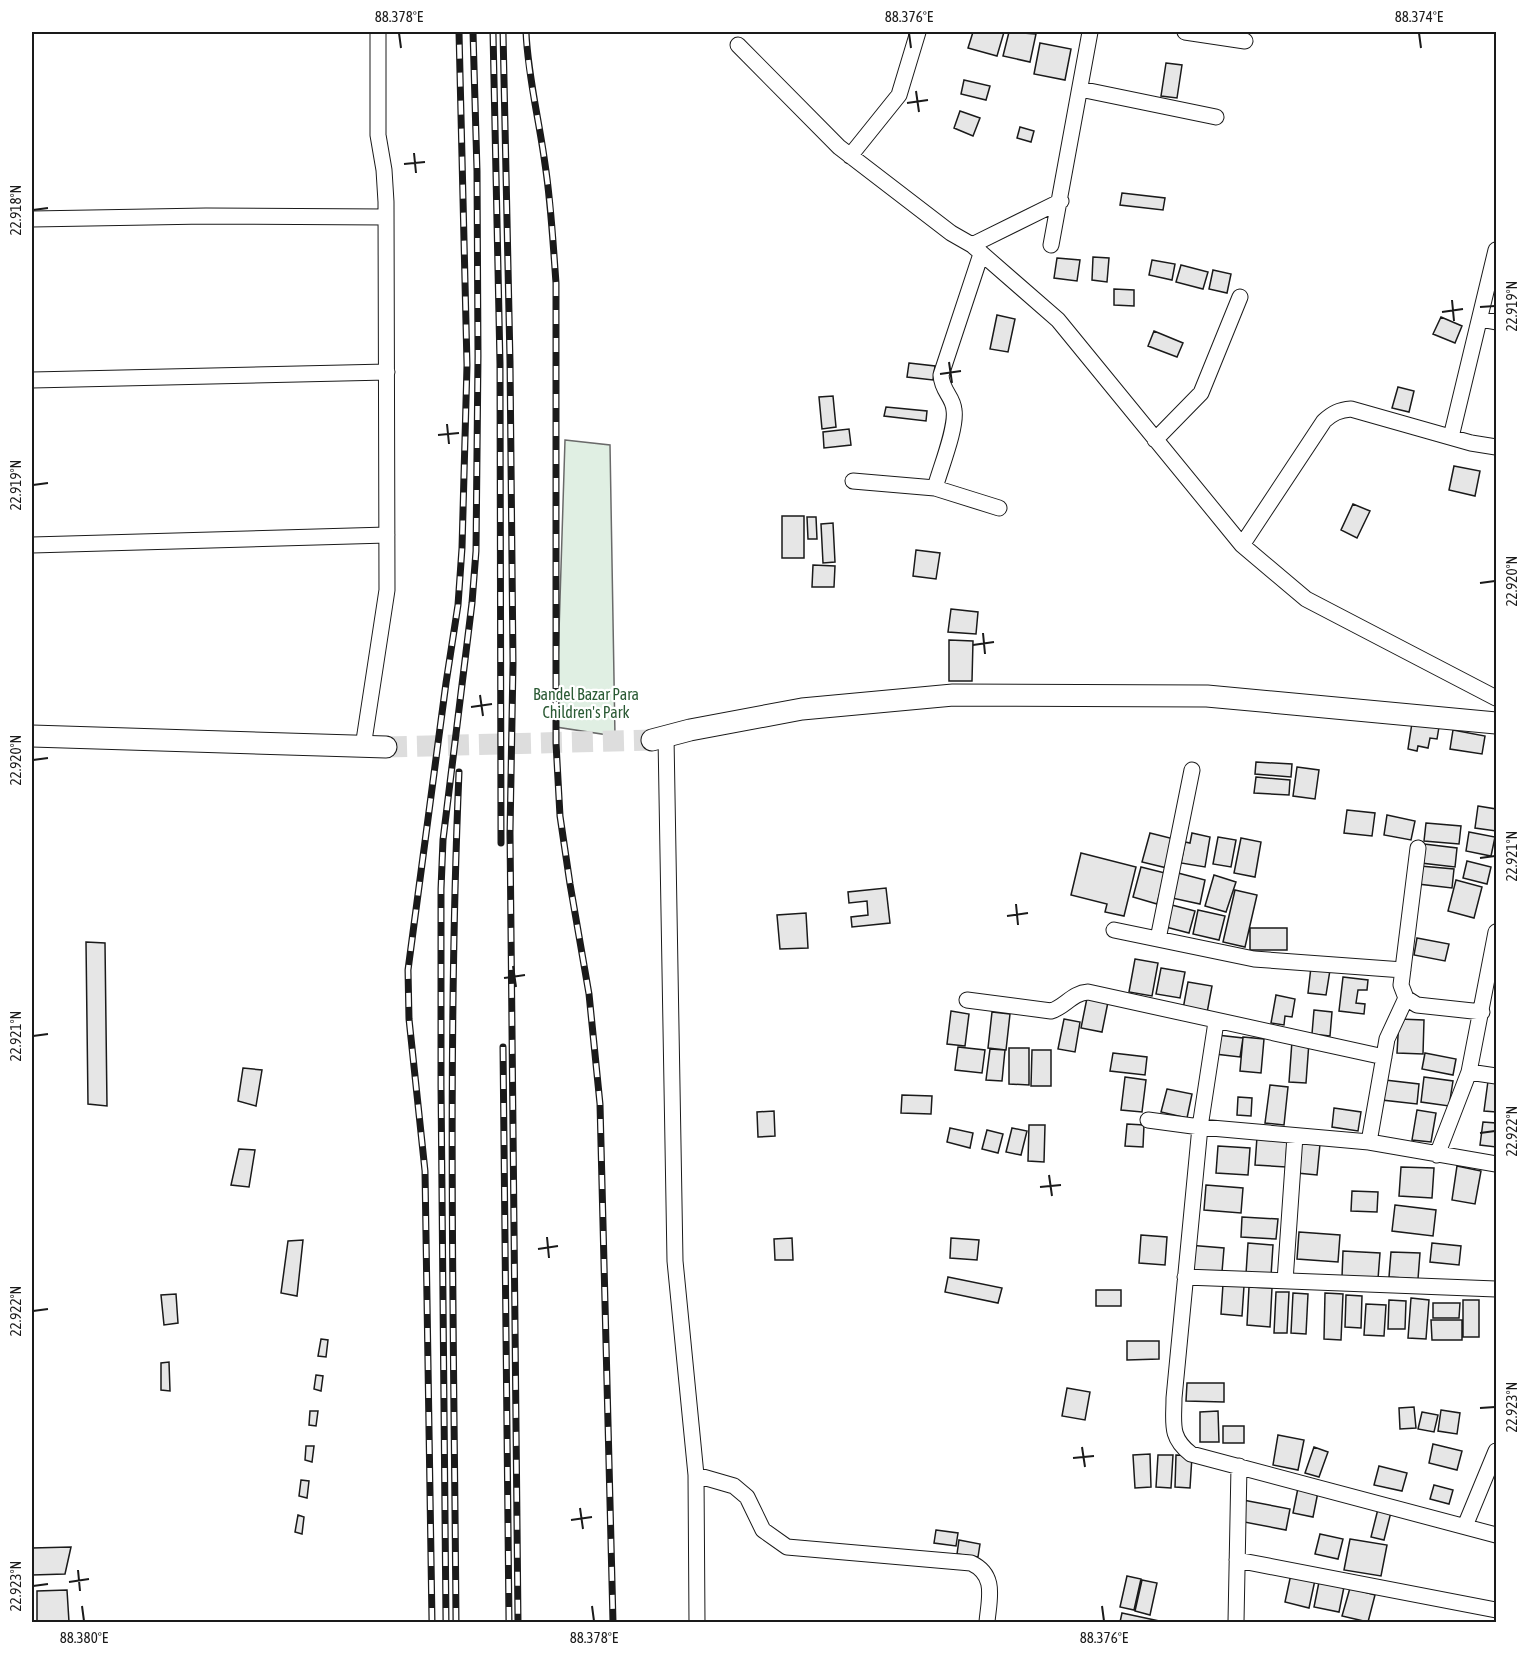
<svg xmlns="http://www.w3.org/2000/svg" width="1528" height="1654" font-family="'Asap Condensed',sans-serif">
<rect width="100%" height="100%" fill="#fff"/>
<!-- green -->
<path fill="#e0efe3" stroke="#6a6a6a" stroke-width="1.5" d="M565,440L610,445L615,736L556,727Z"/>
<!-- building -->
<path fill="#e6e6e6" stroke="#1a1a1a" stroke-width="1.5" d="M973,32H1004L997,56L968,48Z
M1009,32L1036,34L1030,62L1003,56Z
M1040,43L1071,49L1065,80L1034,74Z
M1166,63L1182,65L1177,98L1161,96Z
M964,80L990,86L986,100L961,94Z
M960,111L980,118L973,136L954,128Z
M1020,127L1034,131L1031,142L1017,138Z
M1122,193L1165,198L1163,210L1120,205Z
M1093,257L1109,258L1107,282L1092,280Z
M1057,258L1080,260L1077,281L1054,278Z
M1152,260L1175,264L1172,280L1149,275Z
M1181,265L1208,272L1203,289L1176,282Z
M1213,270L1231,274L1227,293L1209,289Z
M1114,289L1134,290V306L1114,305Z
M997,315L1015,319L1008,352L990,349Z
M1441,317L1462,326L1455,343L1433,334Z
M1154,331L1183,343L1177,357L1148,346Z
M909,363L935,366L933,380L907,377Z
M1398,387L1414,391L1409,412L1392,408Z
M833,396L836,427L822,429L819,397Z
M886,407L927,411L926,421L884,416Z
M849,429L851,445L824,448L823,432Z
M1454,466L1480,471L1475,496L1449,490Z
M1353,504L1370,511L1357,538L1341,530Z
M782,516H804V558H782Z
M807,517H816L817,539H808Z
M833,523L835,562L823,563L821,524Z
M916,550L940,553L936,579L913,576Z
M813,565L835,566L834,587H812Z
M951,609L978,612L976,634L948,632Z
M949,640L973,641L972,681H949Z
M1412,723L1439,727L1437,739L1430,738L1428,748L1418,746L1417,751L1408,749Z
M1453,730L1485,736L1482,754L1450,749Z
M1256,762L1292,764L1291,777L1255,774Z
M1297,767L1319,770L1315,799L1293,796Z
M1256,777L1290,780L1289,795L1254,793Z
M1478,806L1496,809V831L1475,828Z
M1347,810L1375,813L1372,836L1344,833Z
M1387,815L1415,821L1411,840L1384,835Z
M1426,823L1461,826L1459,844L1424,841Z
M1469,832L1495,837L1491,856L1466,851Z
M1150,833L1174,839L1167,868L1142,862Z
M1192,833L1210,837L1205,867L1181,863L1185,842L1190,843Z
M1218,837L1236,840L1231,867L1213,864Z
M1241,838L1261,842L1255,877L1234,873Z
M1424,844L1457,848L1455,867L1421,863Z
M1081,853L1136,867L1124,916L1105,912L1107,904L1071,895Z
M1467,861L1491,867L1487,884L1463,878Z
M1420,866L1454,869L1452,888L1418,884Z
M1141,867L1165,873L1157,904L1133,897Z
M1178,873L1205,880L1200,904L1172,898Z
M1214,875L1236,882L1226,912L1205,906Z
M1456,880L1482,887L1474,918L1448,911Z
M886,888L890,923L852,927L851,917L868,915L867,901L849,903L848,892Z
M1235,890L1257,895L1245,947L1223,942Z
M1168,904L1195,911L1189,933L1162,926Z
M1198,910L1225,916L1219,940L1193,934Z
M806,913L808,948L780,949L777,915Z
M1250,928H1287V950H1250Z
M1417,938L1449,944L1445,961L1414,955Z
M86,942L105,943L107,1106L88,1104Z
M1135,959L1158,963L1152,996L1129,992Z
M1311,967L1330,970L1326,995L1308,993Z
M1161,968L1185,972L1180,998L1156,994Z
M1343,977L1368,980L1367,990H1358L1356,1003L1365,1004L1364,1014L1339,1011Z
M1188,982L1212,986L1207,1013L1183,1009Z
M1276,995L1295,999L1292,1017L1285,1016L1284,1025L1271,1023Z
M1087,998L1108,1002L1102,1032L1081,1028Z
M1314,1010L1332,1012L1330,1036L1312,1034Z
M951,1011L969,1014L965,1046L947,1044Z
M992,1012L1010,1014L1006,1050L988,1048Z
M1064,1019L1080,1022L1075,1052L1058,1049Z
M1399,1019L1424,1020L1423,1054L1397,1053Z
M1217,1035L1243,1038L1240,1057L1215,1054Z
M1243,1037L1264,1039L1261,1073L1240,1071Z
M1292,1041L1309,1042L1306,1083L1289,1082Z
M958,1047L985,1050L982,1073L955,1070Z
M1009,1048H1029V1085L1009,1084Z
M990,1049L1005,1050L1002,1081L986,1080Z
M1032,1050H1051V1086H1031Z
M1113,1053L1147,1057L1145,1075L1110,1071Z
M1425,1053L1456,1059L1453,1075L1422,1069Z
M243,1068L262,1070L256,1106L238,1101Z
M1125,1077L1146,1080L1142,1112L1121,1110Z
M1424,1077L1453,1081L1449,1106L1421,1102Z
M1385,1080L1419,1084L1417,1104L1382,1100Z
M1488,1081L1496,1082V1112L1484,1111Z
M1270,1085L1288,1087L1284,1125L1265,1123Z
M1167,1089L1192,1094L1187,1118L1161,1112Z
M902,1095L932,1096L931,1114L901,1113Z
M1238,1097L1252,1098L1251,1116L1237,1115Z
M1334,1108L1361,1112L1358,1131L1332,1127Z
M1417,1110L1436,1113L1431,1142L1412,1140Z
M774,1111L775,1136L758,1137L757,1112Z
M1483,1122L1496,1123V1147L1480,1145Z
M1127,1124L1144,1125L1143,1147L1125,1146Z
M1029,1125H1045L1044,1162L1028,1161Z
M950,1128L973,1133L970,1148L947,1142Z
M1012,1128L1027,1131L1021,1155L1006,1152Z
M987,1130L1003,1134L998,1153L982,1149Z
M1257,1137L1287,1139L1286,1167L1255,1165Z
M1300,1143L1320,1144L1317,1175L1297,1173Z
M1218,1146L1250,1148L1248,1175L1216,1173Z
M239,1149L255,1150L249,1187L231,1185Z
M1457,1166L1481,1171L1475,1204L1452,1200Z
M1401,1167L1434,1168L1432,1198L1399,1196Z
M1206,1185L1243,1188L1241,1213L1204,1210Z
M1352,1191L1378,1192L1377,1212L1351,1211Z
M1395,1205L1436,1210L1433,1236L1392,1231Z
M1242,1217L1278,1219L1276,1239L1241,1237Z
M1299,1232L1340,1235L1338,1262L1297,1259Z
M1141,1235L1167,1237L1165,1265L1139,1263Z
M792,1238L793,1260H775L774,1239Z
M951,1238L979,1240L977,1260L950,1258Z
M303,1240L297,1296L281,1293L288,1241Z
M1248,1243L1273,1245L1271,1276L1246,1274Z
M1432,1243L1461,1246L1459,1265L1430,1262Z
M1188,1245L1224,1248L1222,1272L1187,1270Z
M1343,1251L1380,1253L1378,1279L1342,1277Z
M1391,1252L1420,1253L1418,1279L1389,1277Z
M948,1277L1002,1288L998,1303L945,1292Z
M1223,1284L1244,1286L1242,1316L1221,1314Z
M1249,1287L1272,1288L1270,1327L1247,1325Z
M1096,1290H1121V1306H1096Z
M1276,1292H1289L1287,1333H1274Z
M1293,1293L1308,1294L1306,1334L1291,1333Z
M1325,1293L1343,1294L1341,1340L1324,1339Z
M176,1294L178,1323L164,1325L161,1295Z
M1346,1295L1362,1296L1361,1328L1345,1327Z
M1411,1298L1429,1300L1426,1339L1408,1338Z
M1389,1300L1406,1301L1405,1329H1388Z
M1463,1300H1479V1337H1463Z
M1433,1303H1460L1459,1318H1433Z
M1366,1304L1386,1305L1384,1336L1364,1335Z
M1431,1320H1462V1340H1432Z
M321,1339L328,1340L326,1357L318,1356Z
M1127,1341H1159V1359L1127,1360Z
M169,1362L170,1391L161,1390V1363Z
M316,1375L323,1376L321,1391L314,1389Z
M1187,1383H1224V1402L1186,1401Z
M1067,1388L1090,1392L1085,1420L1062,1416Z
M1414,1407L1416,1428L1400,1429L1399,1408Z
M1441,1410L1460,1413L1457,1434L1438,1431Z
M310,1411H318L316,1426L309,1425Z
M1218,1411L1219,1442H1200V1412Z
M1422,1412L1438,1415L1434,1432L1418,1429Z
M1223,1426H1244V1443H1223Z
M1278,1435L1304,1440L1298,1470L1273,1465Z
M1433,1444L1462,1451L1457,1470L1429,1463Z
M306,1446H314L312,1462L305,1460Z
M1314,1447L1328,1452L1319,1477L1305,1473Z
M1150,1454L1151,1487L1135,1488L1133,1455Z
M1158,1455H1173L1171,1488L1156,1487Z
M1176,1455L1192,1456L1190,1488L1175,1487Z
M1379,1466L1407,1473L1402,1491L1374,1485Z
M301,1480L309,1481L307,1498L299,1496Z
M1434,1485L1453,1490L1449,1504L1430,1499Z
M1298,1488L1318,1492L1313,1517L1293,1513Z
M1243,1500L1290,1509L1286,1530L1239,1521Z
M1379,1505L1392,1508L1384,1540L1371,1537Z
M298,1515L304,1517L302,1534L295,1532Z
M936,1530L958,1533L956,1546L934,1543Z
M1320,1534L1343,1539L1338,1559L1315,1554Z
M1350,1539L1387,1545L1381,1576L1344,1570Z
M959,1540L980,1544L978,1557L957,1554Z
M71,1547L65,1574L32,1575V1548Z
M1291,1574L1315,1580L1309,1608L1285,1602Z
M1127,1576L1141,1579L1134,1610L1120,1607Z
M1142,1580L1157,1583L1150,1615L1135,1611Z
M1319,1582L1344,1587L1339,1612L1314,1607Z
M1350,1588L1375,1595L1368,1622L1342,1616Z
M67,1590L69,1622H37V1591Z
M1122,1613L1164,1622H1120Z"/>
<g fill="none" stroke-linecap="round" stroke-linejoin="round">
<!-- secondary-tunnel -->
<path stroke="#ddd" stroke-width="21" stroke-dasharray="21 10" stroke-linecap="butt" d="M386,747L652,740"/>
<!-- street casing -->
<g stroke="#1a1a1a" stroke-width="17">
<path id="street" d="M1185,32L1245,41
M738,45L839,147L951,233L972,245L1058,320L1242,545L1306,599L1496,698
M1080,89L1216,117
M850,156L899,95L918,32
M32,219L206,216L386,217
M972,245L1061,201
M1051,245L1090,32
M1480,319L1496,322
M32,380L387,372
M1451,437L1496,250
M1155,440L1201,393L1240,297
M853,481L935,488L999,508
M935,488C940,469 957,428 954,410C953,396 942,392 941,375L981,254
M32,545L387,535
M1242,545L1324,421C1333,413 1339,410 1351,409L1471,443L1496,447
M666,737L675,1261L696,1475L697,1622
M363,747L387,590L386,202L384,170L378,135V32
M1418,848L1401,985L1406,998L1417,1005L1482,1012
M1114,930L1254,959L1403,970
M1158,939L1192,770
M967,1000L1051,1011C1065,1007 1072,993 1088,992L1384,1057
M1216,1022L1200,1127L1174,1398C1174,1423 1169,1437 1191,1454L1496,1535
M1469,1072L1496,1076
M1148,1120L1200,1127L1369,1142L1496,1164
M1369,1142L1387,1039L1406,998
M1437,1155L1469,1072L1496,932
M1185,1277L1496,1289
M1285,1281L1295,1136
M696,1475L734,1486L747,1497L763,1530L787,1547L971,1563C997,1575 989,1599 987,1622
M1465,1526L1496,1451
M1237,1560L1496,1610
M1236,1622L1239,1466"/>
</g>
<!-- secondary casing -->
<g stroke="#1a1a1a" stroke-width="23">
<path id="secondary" d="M32,736L386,747
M652,740L690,730L802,709L953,695L1207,696L1496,723"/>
</g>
<!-- street -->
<use href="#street" stroke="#fff" stroke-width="15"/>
<!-- secondary -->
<use href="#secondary" stroke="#fff" stroke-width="21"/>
<!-- rail casing -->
<g stroke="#1a1a1a" stroke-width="7">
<path id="rail" d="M493,32L500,364L501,843
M503,32L510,361L513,663L510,833L518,1622
M526,32C528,77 539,119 545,164C551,203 553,243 556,283V743L560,816L570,884L589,994L600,1104L613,1622
M503,1047L509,1622
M432,1622L425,1171L409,1019L408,970L446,683L458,605L462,548L467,365L459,32
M446,1622L441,1085V889L443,840L472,603L476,551L478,356L477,171L473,32
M456,1622C454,1339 447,1055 459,772"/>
</g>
<!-- rail -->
<use href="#rail" stroke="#fff" stroke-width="4.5" stroke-dasharray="14" stroke-linecap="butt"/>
</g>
<!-- ticks -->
<path fill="none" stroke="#1a1a1a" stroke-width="2" d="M399,33L401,48M909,33L911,48M1419,33L1421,48M916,91L919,112M907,103L928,100M414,153L416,173M404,164L425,162M33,210L48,208M1452,300L1454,321M1480,307L1495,306M1442,312L1463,309M949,362L952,383M940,374L961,371M447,424L449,444M438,435L459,433M33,485L48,483M1480,583L1495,581M983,633L985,654M973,645L994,642M480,695L483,716M471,707L492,704M33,760L48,758M1480,858L1495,856M1016,904L1018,925M1007,916L1028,913M513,966L516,987M504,978L525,975M33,1036L48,1034M1480,1133L1495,1131M1049,1175L1052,1196M1040,1187L1061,1185M547,1237L549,1258M538,1249L558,1246M33,1311L48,1309M1480,1408L1495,1407M1082,1447L1085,1467M1073,1458L1094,1456M580,1508L583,1529M571,1520L592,1517M78,1570L80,1591M69,1582L89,1579M33,1586L48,1584M82,1606L84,1621M592,1606L594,1621M1102,1606L1104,1621"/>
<g text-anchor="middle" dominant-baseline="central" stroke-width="4.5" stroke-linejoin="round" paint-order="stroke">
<!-- park labels -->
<g font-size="16" fill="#2b5a34" stroke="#fff">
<text x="586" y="694">Bandel Bazar Para<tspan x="586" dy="18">Children's Park</tspan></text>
</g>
</g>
<!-- border -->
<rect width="1528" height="1654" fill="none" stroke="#ffffff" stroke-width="66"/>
<rect x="33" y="33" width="1462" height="1588" fill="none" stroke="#1a1a1a" stroke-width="2"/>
<g font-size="15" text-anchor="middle" fill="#1a1a1a">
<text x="399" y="22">88.378°E</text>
<text x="909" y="22">88.376°E</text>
<text x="1419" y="22">88.374°E</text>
<text transform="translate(16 210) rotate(-90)" y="5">22.918°N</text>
<text transform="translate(1512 306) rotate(-90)" y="5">22.919°N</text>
<text transform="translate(16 485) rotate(-90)" y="5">22.919°N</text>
<text transform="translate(1512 581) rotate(-90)" y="5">22.920°N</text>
<text transform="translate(16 760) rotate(-90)" y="5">22.920°N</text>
<text transform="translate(1512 856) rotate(-90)" y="5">22.921°N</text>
<text transform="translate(16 1036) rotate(-90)" y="5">22.921°N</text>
<text transform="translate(1512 1131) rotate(-90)" y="5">22.922°N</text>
<text transform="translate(16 1311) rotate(-90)" y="5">22.922°N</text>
<text transform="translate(1512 1407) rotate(-90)" y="5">22.923°N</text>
<text transform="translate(16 1586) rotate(-90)" y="5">22.923°N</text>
<text x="84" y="1643">88.380°E</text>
<text x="594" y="1643">88.378°E</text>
<text x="1104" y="1643">88.376°E</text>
</g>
</svg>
